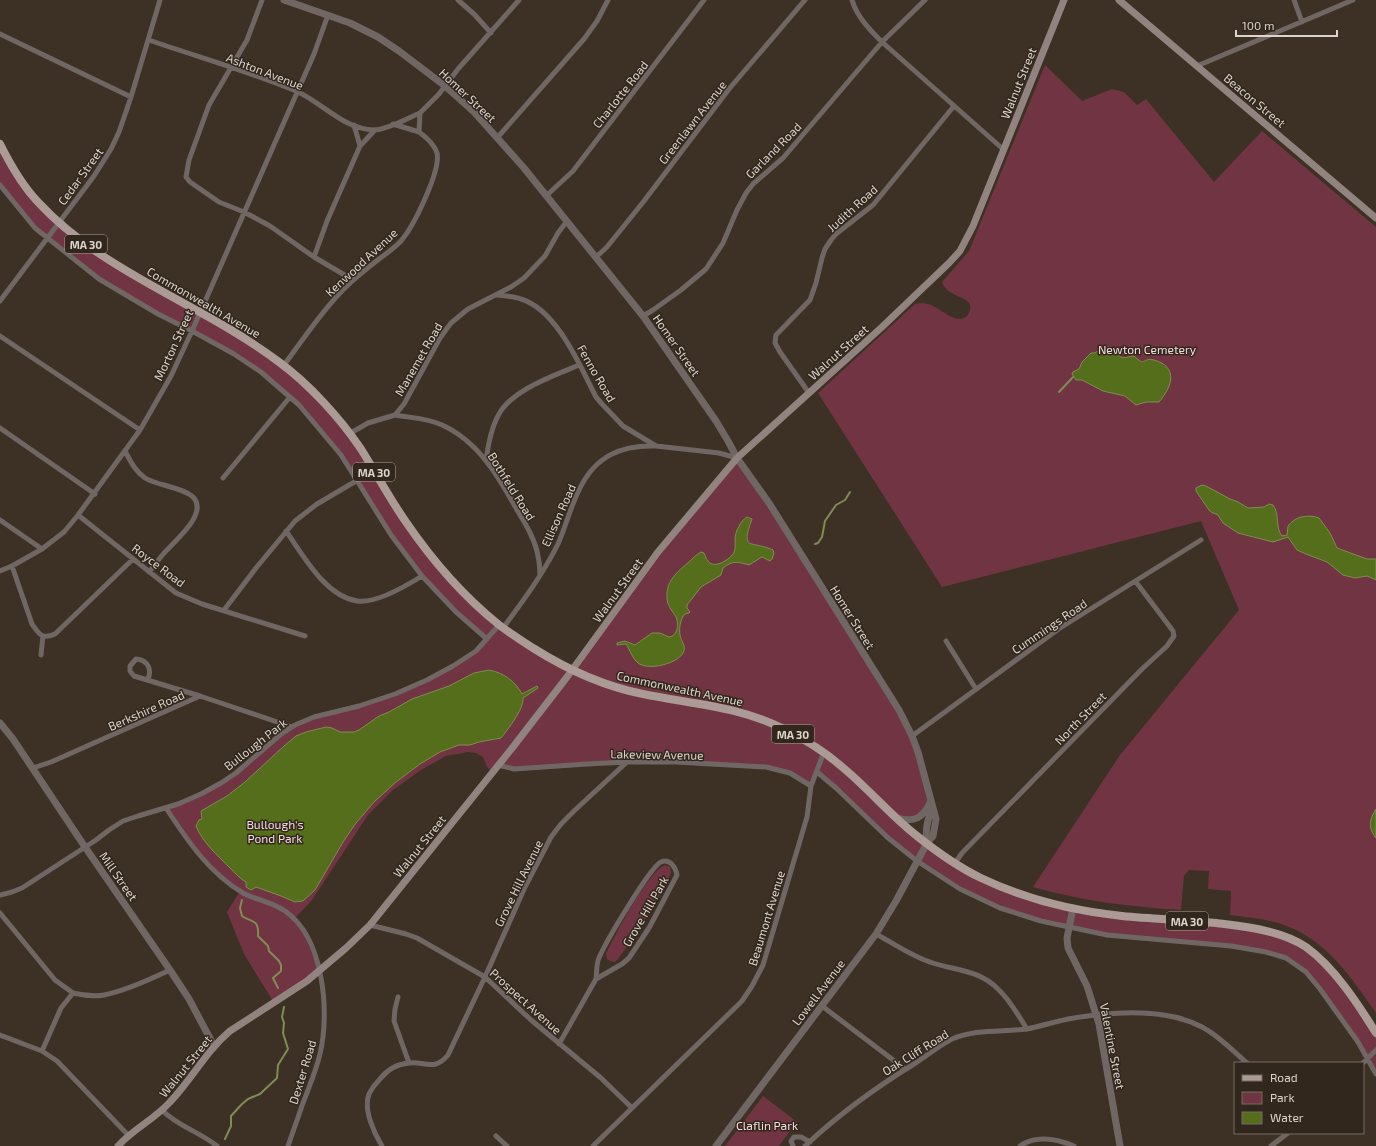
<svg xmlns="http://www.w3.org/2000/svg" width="1376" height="1146" font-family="'Exo 2',sans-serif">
<rect width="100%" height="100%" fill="#3d3125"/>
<!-- green -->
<path fill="#713443" d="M1045,65L1082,101L1112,89L1124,92L1137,105L1146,99L1214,182L1262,131L1376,227V1013C1351,977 1325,938 1281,924C1265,919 1247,917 1230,915L1231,891L1208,889L1209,871L1189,870L1184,876L1181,910C1131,907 1082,901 1033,887L1120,755L1239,610L1201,521L942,587L818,393L915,304C937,297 951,328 967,316C981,294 948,301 942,282L969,251Z
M0,144L25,186L86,244L284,365L349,434L406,523L484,612L572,671L658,552L737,458L906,723L931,801L918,818H897L969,872L1058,905L1273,932L1321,960L1376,1033V1074L1372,1066L1320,989L1293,962L1266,952L1107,935L1041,921L985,901L917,861L817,772L811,786L790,773L766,767L627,762L514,769L498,765L492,772L487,767L483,757L476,753L468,752L446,756L421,770L393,790L368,815L312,900L294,919L301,928L320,971L274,1003L244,954L227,912L240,891L207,863L166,808L213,787L295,725L395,694L465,659L487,639L456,612L403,551L358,480L308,414L261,372L99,279L36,229L0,185Z
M665,865L670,867L671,873C656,904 638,932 618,959L615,962L610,961L607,959L606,954C614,937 649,870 665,865Z
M763,1096L797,1122L779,1146H725Z"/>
<!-- water -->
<path fill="#556e1c" stroke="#7e8d51" d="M1108,347C1116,347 1115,354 1121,357C1125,359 1130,356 1134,356C1147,368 1141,357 1154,360C1179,367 1172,387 1159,402H1146L1136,405L1125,396L1103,391L1082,380H1076L1072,374L1073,372L1079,369L1082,362L1091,353H1094Z
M1202,485L1206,486L1230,499L1238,502L1248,508L1264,507L1269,504L1273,505C1280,514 1275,528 1282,536L1287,535L1288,526C1295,516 1309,514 1319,518L1330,533L1337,548L1367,559H1376V580L1367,576L1355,578L1343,575L1327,562L1306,554L1297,550L1288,537L1273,542L1238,533L1223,523L1218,515L1211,512L1209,510L1196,491V488Z
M747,517L752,519C740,552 751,540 773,550L774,553L772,559L770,561L762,557L749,565C738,562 733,560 723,568L721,575L701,587L687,605V608L690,612L689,613L685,614C680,619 679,629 680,635C681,642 687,646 683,653C677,664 648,671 638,663C632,658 630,650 626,644L617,645V643L625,641L635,645L652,633H660L669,637C678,636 679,624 676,617C672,610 667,606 667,597C666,581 677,572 689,562C693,558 696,555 701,552L704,553C705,555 706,559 708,561C714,570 731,559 734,552C736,547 735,543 735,539C735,532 741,520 747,517Z
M489,670C504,673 515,681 522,694L537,686L538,688L523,698C524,709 508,729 501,738L479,742L470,745H459L440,752L420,764L396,782L374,802L356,823L343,842L315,890L303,901L295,902L281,896L256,887L251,890L246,887V882C240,879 235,873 230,868C217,855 203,843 196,826L199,820L202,819L201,811L227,796L245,782L284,746L296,736L306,732L326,727L332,728L340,732H354L359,730L379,716L389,712L412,699L449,686L474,673Z
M1376,809V838C1368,828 1369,820 1376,809Z"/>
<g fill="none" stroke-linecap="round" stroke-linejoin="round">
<!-- stream -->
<path stroke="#7e8d51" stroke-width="2" d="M1059,392L1073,377
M815,544L818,543L822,537L825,521L836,505L845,500L850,492
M242,900L240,908L242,916C253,923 259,919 258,936L268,946L269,951L279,961L281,965V971L273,978L278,988
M225,1139L231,1126V1116L242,1104L248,1099L260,1094L277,1078L278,1065L288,1049L283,1033L284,1023L282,1017L284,1007"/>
<!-- minor -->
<path stroke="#706765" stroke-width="5" d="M262,0L247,40L209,105L189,160L186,177L190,182L219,202L244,212L270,226L314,257L353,280
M458,0L474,14L491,33
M852,0C857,17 870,30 882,42L1004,150
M1294,0L1302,22
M0,34L131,97
M149,40C198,57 248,71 296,91C323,103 343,129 374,130C387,130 408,118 420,113
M1197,66L1353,0
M393,124L419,132
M354,125L360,146
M497,138L584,39L597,21L608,0
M0,185L35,228L99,279L158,314L192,331L234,354L261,372L299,405L341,455L391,535L422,576L456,612L487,639
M546,196L573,171L704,0
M314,257L327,221L360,146L375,130
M596,257L607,247L644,201L729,89L805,0
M497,295C505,296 513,296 521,299C557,310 580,366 596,397L602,404L623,426L656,446L719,453L737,458
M0,301L94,176L111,149L119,132L131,97L160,0
M643,316L653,310L681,290L706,269L723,243L737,210L746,193L753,184L783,158L882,42L925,0
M0,336L140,430
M284,365C302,341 319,315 340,293C352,280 365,270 379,259C386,254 394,248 400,242C413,228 441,171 437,153C434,144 426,137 419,132L420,113L439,94L458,69L519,0
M809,393L780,352L775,343L776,335L810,300L816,283L822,258L825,249L831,240L836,234L873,205L954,106
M395,415C411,418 427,418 442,425C478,441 499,477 517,510C525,523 533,536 537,551C539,559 540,567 540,575
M0,428L95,494
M349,434L368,423L395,415L404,404L440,338L451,323L468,309L511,287L524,278L545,256L558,233L567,221
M125,451C131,462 135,471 145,478C162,489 212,487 193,520C186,532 176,540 167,550C160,557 155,565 149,572
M486,461C488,445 491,428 499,414C513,389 554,376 579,365
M223,478L290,397
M78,515L176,593L202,604L305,636
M0,520L42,549
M286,531C303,555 325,596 357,601C376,604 406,586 422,576
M12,566L32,624C39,634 42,640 55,634L133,559
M0,571L12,566L42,549L64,532L78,515L140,430L171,376L192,331L314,54L328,15
M224,610L256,568L295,521L317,504L373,471
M503,628C523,601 543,574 558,544C566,526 571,505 580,488C596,456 621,445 655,446
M946,641L976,689
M41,655L43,636
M148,679C152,669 148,660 136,659L130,666V671L134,676L200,696
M912,736L1060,628L1201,540
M498,765L514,769L587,764L627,762H676L766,767L790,773L811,786
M33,768L51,762L200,696L292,727
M817,772L836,788L887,837L917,861L960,889L1000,908L1041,921L1107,935L1231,946L1266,952L1286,958L1306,972L1320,989L1358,1042L1376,1074
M166,808C187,840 209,873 243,893C256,900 272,902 285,911C324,938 330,1012 320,1054C316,1071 309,1087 303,1103C298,1117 293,1132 288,1146
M955,863L962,853L1142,669L1167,646L1174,636L1173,631L1136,582
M0,895L12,892L22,888L96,840L109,830L123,821L138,816L178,804L201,794L221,783L236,773L280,735L295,725L314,717L359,706L395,694L427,680L453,666L476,651L499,625
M0,913L55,980L73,993
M370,925L406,934L417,938L485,977L531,1020L601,1078L632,1108
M876,934C893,943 911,956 930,962C955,971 978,969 998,989C1010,1000 1018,1015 1027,1029
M398,997L395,1009L394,1021L409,1063
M822,1006L905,1069
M0,1035L42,1051L57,1061L129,1136
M559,1044L596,979L622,964L629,958L649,928L677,875C676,868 670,858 661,862C650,867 605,943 599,958C596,964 597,972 596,979
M42,1051L61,1008L73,993C84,995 93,997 104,995C125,991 151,979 170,970
M1363,1063L1376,1050
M162,1110C177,1126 200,1132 217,1146
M496,1136L507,1146
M382,1146C374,1133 363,1109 369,1094C372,1088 376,1083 380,1079C387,1070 397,1064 409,1063C425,1061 434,1072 448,1055L485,977L525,887L551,837L561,824L575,810L627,762
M593,1146L742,1001L752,986L763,965L807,817L811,786L824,752
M793,1146L791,1141L794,1137H801L810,1142
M805,1146C838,1115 875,1088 914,1064C927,1056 938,1046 952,1039C975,1029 1002,1032 1027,1029C1041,1026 1054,1022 1068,1019C1109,1012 1165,1007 1202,1027C1219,1036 1233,1051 1247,1063
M1020,1146C1036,1135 1057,1139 1074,1146
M1271,1146L1288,1133"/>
<!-- tertiary -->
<path stroke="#706765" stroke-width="7" d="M284,0L350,23L378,37L399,51L445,86L474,112L524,168L643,316L716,421L728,441L737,458L769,503L899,710L912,736L918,752L936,819L933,836L927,843L896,901L876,934L716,1146
M0,723L13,739L85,847L170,970L189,999L214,1046
M897,818C915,823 923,818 931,801
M927,843C925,831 927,820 932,809
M1073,908L1067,938L1068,948L1087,986L1099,1024L1120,1146"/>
<!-- secondary -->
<path stroke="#918480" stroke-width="7" d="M1119,0L1376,218
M118,1146C133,1129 155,1119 170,1102C192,1079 206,1051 230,1031L307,981L346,948L370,925L513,747L567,677L658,552L737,458L882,327L949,263L960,251L973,226L1064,0"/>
<!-- primary -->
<path stroke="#ab9a95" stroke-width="8" d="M0,144C10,164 21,184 37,201C104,274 201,303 279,362C309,384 340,418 361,449C376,473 390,499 406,522C432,560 462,595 498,624C509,633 521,640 533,648C568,670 602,686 643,694C691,704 739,706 784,729C804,739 824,751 841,766C868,788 890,815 917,836C937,852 958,867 981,878C1025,899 1073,911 1122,916C1153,919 1184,920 1216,923C1246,927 1280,930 1306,947C1334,967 1358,1004 1376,1033"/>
</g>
<g text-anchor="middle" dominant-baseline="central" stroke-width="3" stroke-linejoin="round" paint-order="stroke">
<!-- shield labels -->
<g fill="#32271c" stroke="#a9a199" stroke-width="1">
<rect x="65" y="235" width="42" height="18" rx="3"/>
<rect x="353" y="463" width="42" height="18" rx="3"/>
<rect x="772" y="725" width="42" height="18" rx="3"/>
<rect x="1166" y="912" width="42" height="18" rx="3"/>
</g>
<g font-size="11" font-weight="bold" fill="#dcd5ce">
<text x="86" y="244">MA 30</text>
<text x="374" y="472">MA 30</text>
<text x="793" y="734">MA 30</text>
<text x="1187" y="921">MA 30</text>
</g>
<!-- street labels -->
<g font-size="12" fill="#dcd5ce" stroke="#32271c">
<text transform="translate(265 71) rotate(21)">Ashton Avenue</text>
<text transform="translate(1018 83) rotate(-68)">Walnut Street</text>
<text transform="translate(620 94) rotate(-52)">Charlotte Road</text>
<text transform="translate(468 95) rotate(43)">Homer Street</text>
<text transform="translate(1255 100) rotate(40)">Beacon Street</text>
<text transform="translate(692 122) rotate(-52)">Greenlawn Avenue</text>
<text transform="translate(773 150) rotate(-45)">Garland Road</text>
<text transform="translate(80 176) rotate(-54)">Cedar Street</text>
<text transform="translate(852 208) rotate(-42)">Judith Road</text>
<text transform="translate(361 262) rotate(-43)">Kenwood Avenue</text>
<text transform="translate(204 302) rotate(30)">Commonwealth Avenue</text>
<text transform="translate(173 345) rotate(-65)">Morton Street</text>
<text transform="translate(677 345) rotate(55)">Homer Street</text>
<text transform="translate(838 352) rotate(-42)">Walnut Street</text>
<text transform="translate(418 359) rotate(-60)">Manemet Road</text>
<text transform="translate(597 373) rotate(60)">Fenno Road</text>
<text transform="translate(512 486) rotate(58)">Bothfeld Road</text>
<text transform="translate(558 515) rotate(-66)">Ellison Road</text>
<text transform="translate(159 565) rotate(37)">Royce Road</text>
<text transform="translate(617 590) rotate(-54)">Walnut Street</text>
<text transform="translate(853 617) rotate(58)">Homer Street</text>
<text transform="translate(1049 626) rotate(-34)">Cummings Road</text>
<text transform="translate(680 688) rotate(12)">Commonwealth Avenue</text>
<text transform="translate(146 710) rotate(-24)">Berkshire Road</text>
<text transform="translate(1080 718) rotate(-46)">North Street</text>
<text transform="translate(255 744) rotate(-38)">Bullough Park</text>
<text transform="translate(657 754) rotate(1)">Lakeview Avenue</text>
<text transform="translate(419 846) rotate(-51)">Walnut Street</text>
<text transform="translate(119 876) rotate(55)">Mill Street</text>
<text transform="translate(518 883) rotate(-64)">Grove Hill Avenue</text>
<text transform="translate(645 911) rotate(-60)">Grove Hill Park</text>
<text transform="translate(766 918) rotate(-73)">Beaumont Avenue</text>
<text transform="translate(818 992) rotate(-53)">Lowell Avenue</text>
<text transform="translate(526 1001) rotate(42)">Prospect Avenue</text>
<text transform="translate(1113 1046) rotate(79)">Valentine Street</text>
<text transform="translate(915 1052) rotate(-32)">Oak Cliff Road</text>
<text transform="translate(185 1066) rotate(-51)">Walnut Street</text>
<text transform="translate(302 1072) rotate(-73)">Dexter Road</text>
</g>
<!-- park labels -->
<g font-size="12" fill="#f5dce0" stroke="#32271c">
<text x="1147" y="349">Newton Cemetery</text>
<text x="275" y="824">Bullough's<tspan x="275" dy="14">Pond Park</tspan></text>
<text x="767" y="1125">Claflin Park</text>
</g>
</g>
<!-- legend -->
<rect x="1234" y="1062" width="130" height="72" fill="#32271c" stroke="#766d63"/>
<rect x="1242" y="1075" width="20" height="6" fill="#ab9a95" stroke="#766d63"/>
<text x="1270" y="1082" font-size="12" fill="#dcd5ce">Road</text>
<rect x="1242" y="1092" width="20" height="12" fill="#713443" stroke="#766d63"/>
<text x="1270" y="1102" font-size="12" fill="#dcd5ce">Park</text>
<rect x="1242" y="1112" width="20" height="12" fill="#556e1c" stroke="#766d63"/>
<text x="1270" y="1122" font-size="12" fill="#dcd5ce">Water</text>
<!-- scale -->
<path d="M1236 30v6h101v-6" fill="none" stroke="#dcd5ce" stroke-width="2"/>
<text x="1242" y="30" font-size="12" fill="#dcd5ce" stroke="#32271c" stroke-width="3" paint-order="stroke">100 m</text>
</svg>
